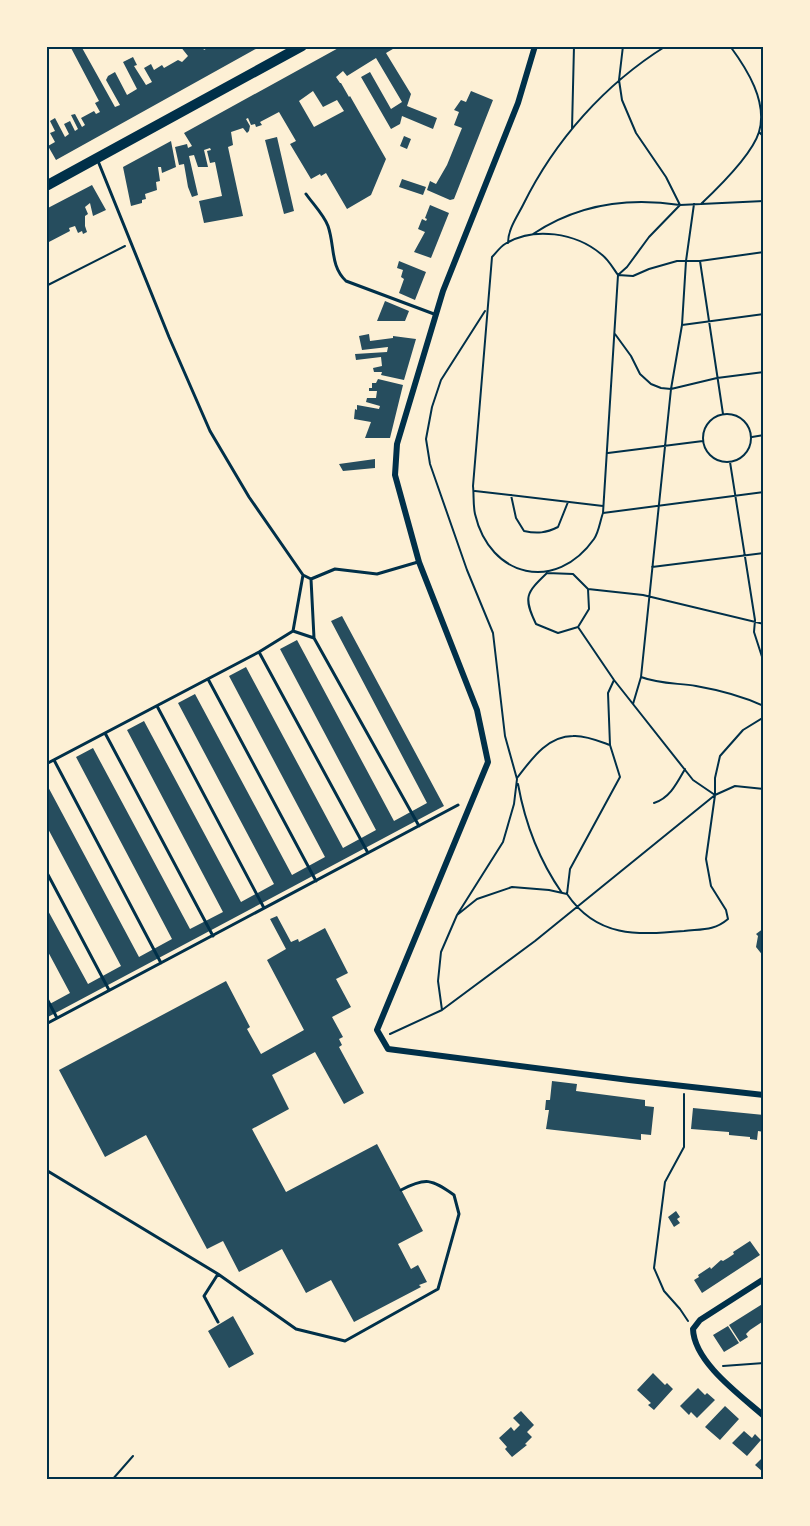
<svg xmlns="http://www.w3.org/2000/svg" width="810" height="1526" font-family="'Public Sans',sans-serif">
<rect width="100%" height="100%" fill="#fdf0d5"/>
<!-- building -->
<path fill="#264d5e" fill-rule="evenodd" d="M70,46H81L115,107L120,105L106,80L108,76L115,72L127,95L137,89L123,62L133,57L137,65L134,66L146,85L152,82L144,68L151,64L154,70L162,65L164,68L178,60L182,62L188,56L180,46H202L204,50L211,46H261L56,160L48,146L55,142L50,133L55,131L50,121L55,118L65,137L69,134L64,124L70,121L75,131L78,129L71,115L75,114L82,127L85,125L81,118L94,111L96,114L100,112L95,103L99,101Z
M342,46H398L386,53L411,94L407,106L437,118L433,129L402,116L400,124L391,129L361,77L370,72L391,109L402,102L376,58L347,76L343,71L336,77L340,83H341L349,97L350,96L386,159L371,195L347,209L326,173L321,176L320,174L311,179L290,144L296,141L279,112L260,122L262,125L256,127L255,124L251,125L248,118L246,119L250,126L249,131L247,133L243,128L231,132L233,145L228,147L243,216L204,223L199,201L222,196L215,162L210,163L207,151L211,150L210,148L204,150L208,167H198L194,155L189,156L198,195L192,197L188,187L184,164L179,165L175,147L187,144L188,148L192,146L184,133ZM313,91L323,107L337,100L344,111L314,127L299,101Z
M471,91L493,100L454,199L450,200L427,190L430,181L436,184L447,165L462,128L454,125L459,112L454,110L461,100L466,102Z
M404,136L411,139L407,149L400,146Z
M277,137L294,211L284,214L265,140Z
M171,141L176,167L162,173L161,167H158L160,181L156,182L157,190L145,194L146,199L142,200V203L131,206L123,167Z
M402,179L426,187L423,195L399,187Z
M92,185L106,210L93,216L90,203L85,207L88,214L85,216V226L87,232L83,234L82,231L78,233L75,226L69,228L70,231L47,243L46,209Z
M430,205L449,213L431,258L414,252L425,232L418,229L422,219L426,221L427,219L425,218Z
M399,261L426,272L415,300L399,293L404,279L401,277L403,270L397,268Z
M385,301L409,311L405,321H377Z
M369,334L370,341L393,338V336L416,339L404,380L381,375L382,372H374L373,368L382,366L381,357L356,360L355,354L387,352L388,347L362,350L359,336Z
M378,379L403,385L390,438H365L371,422L354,419L355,409L357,410V405L379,409L380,406L366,402L367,398H376L377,391H369V388H372V383H376Z
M375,459V468L343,471L339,464Z
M342,616L444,806L46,1018V1006L70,993L46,948V907L88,984L121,966L46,825V783L139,957L172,939L76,757L93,748L190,929L223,912L127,730L144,721L241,902L274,884L178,703L195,694L292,875L325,857L229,676L246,667L343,848L376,830L280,649L297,640L394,821L427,803L331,621Z
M277,916L291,942L298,939L299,942L325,928L348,973L336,979L351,1007L332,1017L343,1037L339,1039L342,1045L339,1047L364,1093L344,1104L315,1052L272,1075L289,1109L252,1129L286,1192L377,1144L423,1231L398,1244L411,1269L418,1265L427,1282L419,1285L421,1287L354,1322L331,1280L306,1293L282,1249L239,1272L223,1241L207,1249L146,1135L105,1157L59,1070L226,981L250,1027L247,1029L261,1054L304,1030L267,960L286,949L270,919Z
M764,928V957L756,947L758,936L756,934Z
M552,1081L577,1084L576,1091L645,1100V1106L654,1107L651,1135L641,1134V1140L546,1129L549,1110H545L546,1100H550Z
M693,1108L764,1115V1132L758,1131L757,1140L750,1139V1137L729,1135V1132L691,1129Z
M676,1211L680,1217L677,1219L680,1223L674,1227L668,1217Z
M750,1241L760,1255L702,1293L694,1280L699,1277L698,1275L710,1267L711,1269L721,1260L723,1261L728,1258L734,1254L733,1252Z
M764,1303V1324L762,1322L750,1330L746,1334L748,1337L740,1342L729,1325Z
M233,1316L254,1354L229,1368L208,1331Z
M728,1326L739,1343L724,1352L713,1335Z
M653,1373L665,1385L667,1383L673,1389L654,1410L648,1405L651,1403L637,1390Z
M698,1388L705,1395L707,1393L715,1400L697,1418L691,1412L689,1415L680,1406Z
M725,1406L739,1419L720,1440L705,1427Z
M521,1411L534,1425L527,1432L532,1437L525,1444L527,1445L512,1457L505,1449L507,1447L499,1438L511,1427L514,1431L520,1425L513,1418Z
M744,1431L752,1438L755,1434L761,1440L747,1456L732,1443Z
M764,1456V1473L755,1465Z"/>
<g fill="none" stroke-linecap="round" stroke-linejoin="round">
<!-- path -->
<path stroke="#003049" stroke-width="2" d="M623,46L619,80L622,100L636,133L666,177L680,205
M572,129L574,46
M759,132L764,137
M701,204C719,187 752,155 759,132C768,102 747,69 730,46
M533,234C578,204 628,197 680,205
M508,243C508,229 517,217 523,205C555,140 605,84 666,46
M700,261L723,414
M618,275C613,268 608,259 601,254C576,233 534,226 505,244C500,247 496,253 492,257L473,486C474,495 473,505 475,514C490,578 556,593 594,539C599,532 600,521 603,513L618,275L627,267L649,237L680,205L764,201
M618,275L633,276L649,269L677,261H700L764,252
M46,286L125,246
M682,325L764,314
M615,334L631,356L640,374L651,384L661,388L671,389L717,378L764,372
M703 438a24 24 0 1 1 48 0a24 24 0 1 1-48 0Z
M752,437L764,435
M608,453L703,441
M730,462L755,620L754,632L764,663
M475,491L603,506
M511,495L516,518L524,531C537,534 546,533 558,527L568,502
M603,513L764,492
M652,567L764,553
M547,573L573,574L588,589L589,609L578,627L558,633L536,624C523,597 526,593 547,573Z
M588,589L643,595L764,624
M578,627L614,680L608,693L610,745L620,777L570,869L567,894C597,938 637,935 684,931C702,929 714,931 728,919L726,910L711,886L706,859L715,795V778L720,756L743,730L764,717
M641,677C659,684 678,683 696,686C719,690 742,696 764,706
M614,680L693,780L715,795
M633,704L641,677L671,389L682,325L686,261L694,204
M517,778C531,760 547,736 573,736C585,735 599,741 610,745
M518,784C525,823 539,860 562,893
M654,803C670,798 677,783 685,769
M457,915L503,842L514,804L517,779L505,736L493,633L467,570L430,464L426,439L432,407L441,380L485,311
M442,1010L438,981L441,952L457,915L477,899L512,887L549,890L567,894
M390,1034L442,1010L535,941L715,795L735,786L764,789
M684,1094V1147L665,1182L654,1268L664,1291L680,1309L688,1321
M723,1366L764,1363
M112,1480L133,1456"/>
<!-- service -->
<path stroke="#003049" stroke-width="3" d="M98,161L169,337L210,431L249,497L303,575L311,579L335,569L377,574L418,562
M306,194C313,204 324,215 328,226C335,246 330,266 346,281L434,314
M311,579L314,638L419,826
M293,631L303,575
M259,652L368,853
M208,679L316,881
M157,706L264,908
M105,733L213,936
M54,760L161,963
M46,764L259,652L293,631L314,638
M46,871L109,990
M46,997L57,1018
M46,1024L458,805
M46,1170L218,1274L296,1329L345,1341L438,1289L459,1214L454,1195C431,1179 426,1177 401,1190
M218,1274L204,1296L218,1322"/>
<!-- minor -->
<path stroke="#003049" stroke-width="6" d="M535,46L518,103L443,291L397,444L395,475L419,562L477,710L488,762L377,1030L388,1049L629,1080L764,1095
M764,1279L700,1320L693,1329C694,1362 740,1395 764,1416"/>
<!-- primary -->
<path stroke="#003049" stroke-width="10" d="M46,186L302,46"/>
</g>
<!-- border -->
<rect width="810" height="1526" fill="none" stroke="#fdf0d5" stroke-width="96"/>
<rect x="48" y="48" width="714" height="1430" fill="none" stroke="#003049" stroke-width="2"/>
</svg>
